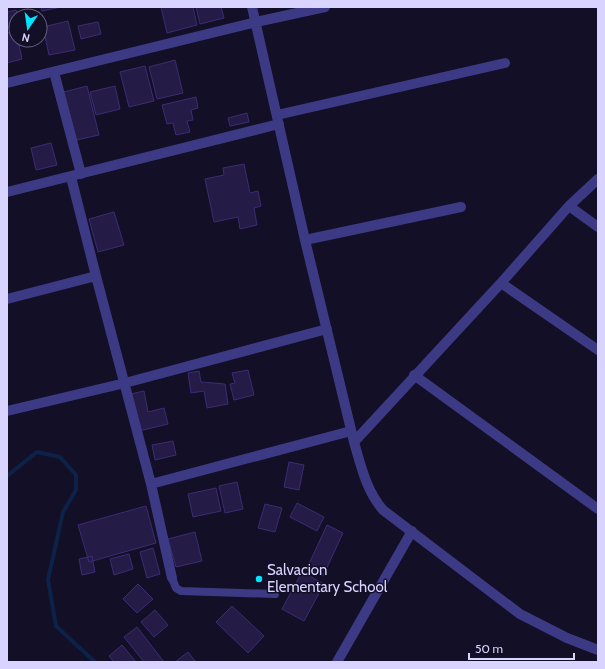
<svg xmlns="http://www.w3.org/2000/svg" width="605" height="669" font-family="Cabin,sans-serif">
<rect width="100%" height="100%" fill="#130f26"/>
<g fill="none" stroke-linecap="round" stroke-linejoin="round">
<!-- stream -->
<path stroke="#0c2248" stroke-width="4" d="M7,476L37,452L60,457L76,475V490L63,512L48,580L56,626L95,662"/>
</g>
<!-- building -->
<path fill="#241b47" stroke="#3b2d73" d="M41,7H61L42,11Z
M161,7H193L197,25L167,33Z
M196,7H221L224,18L200,24Z
M16,10L18,16H16V26L7,28V12Z
M68,21L75,50L49,55L43,27Z
M98,22L101,34L81,39L78,26Z
M15,31L16,40H18L22,59L7,63V33Z
M175,60L183,93L157,99L149,67Z
M145,66L154,101L129,107L120,72Z
M87,86L99,135L72,141L60,93Z
M115,86L120,109L96,115L90,92Z
M196,97L198,108L191,110L193,120L187,121L190,132L176,135L173,123L167,124L162,105Z
M247,113L249,122L230,126L228,118Z
M51,143L57,165L36,170L31,148Z
M244,164L250,193L258,191L261,206L254,208L257,225L240,229L238,217L214,222L205,179L224,175L223,168Z
M114,212L124,245L98,252L89,219Z
M248,370L254,395L234,400L230,384L235,383L232,373Z
M199,371L201,382L225,384L228,404L207,408L204,391L191,393L188,373Z
M144,391L148,412L164,408L168,424L139,431L131,394Z
M173,441L176,455L155,460L152,445Z
M289,462L304,465L299,490L284,487Z
M237,482L243,509L225,513L219,486Z
M216,488L221,511L193,517L188,494Z
M297,503L324,517L317,531L290,517Z
M265,504L282,508L275,532L258,528Z
M146,506L156,543L89,562L78,525Z
M327,525L343,533L323,576L307,568Z
M195,532L202,561L176,567L168,539Z
M153,548L160,574L147,578L140,552Z
M129,554L133,569L114,575L110,559Z
M92,556L95,572L82,575L79,559Z
M302,572L324,584L304,621L282,609Z
M138,584L153,599L137,613L123,599Z
M232,606L264,636L248,653L216,622Z
M155,610L168,625L154,637L141,622Z
M137,627L164,662H144L124,637Z
M122,645L136,662H114L109,656Z
M188,652L196,662H175Z"/>
<g fill="none" stroke-linecap="round" stroke-linejoin="round">
<!-- service -->
<path stroke="#3d3a85" stroke-width="8" d="M172,578L176,588L181,591L275,594"/>
<!-- minor -->
<path stroke="#3d3a85" stroke-width="10" d="M252,7L305,240L354,442
M54,72L81,174
M7,83L256,22L325,7
M277,115L505,63
M71,177L96,276L151,484L172,578
M598,179L569,206L501,283L354,442C361,466 366,490 383,510L520,614L567,638L598,650
M7,192L279,124
M569,206L598,227
M305,240L461,207
M501,283L598,350
M7,299L96,276
M414,375L598,509
M7,411L125,383L327,329
M151,484L351,431
M337,662L412,531"/>
</g>
<!-- markers -->
<circle fill="#00e5ff" stroke="#130f26" stroke-width="1.5" cx="259" cy="579" r="4"/>
<g text-anchor="middle" dominant-baseline="central" stroke-width="3" stroke-linejoin="round" paint-order="stroke">
<!-- poi labels -->
<g font-size="15" fill="#d9d4ff" stroke="#130f26" text-anchor="start">
<text x="267" y="570">Salvacion<tspan x="267" dy="17">Elementary School</tspan></text>
</g>
</g>
<!-- border -->
<rect width="605" height="669" fill="none" stroke="#d9d4ff" stroke-width="16"/>
<!-- north arrow -->
<g transform="translate(28 28) rotate(193)"><circle r="19" fill="#130f26" stroke="#625e7d"/>
<path d="M0-3L7 15L0 10L-7 15Z" fill="#00e5ff"/>
<text y="-6" font-size="11" font-weight="bold" text-anchor="middle" fill="#d9d4ff">N</text>
</g>
<!-- scale -->
<path d="M469 653v6h105v-6" fill="none" stroke="#d9d4ff" stroke-width="2"/>
<text x="475" y="653" font-size="12" fill="#d9d4ff" stroke="#130f26" stroke-width="3" paint-order="stroke">50 m</text>
</svg>
